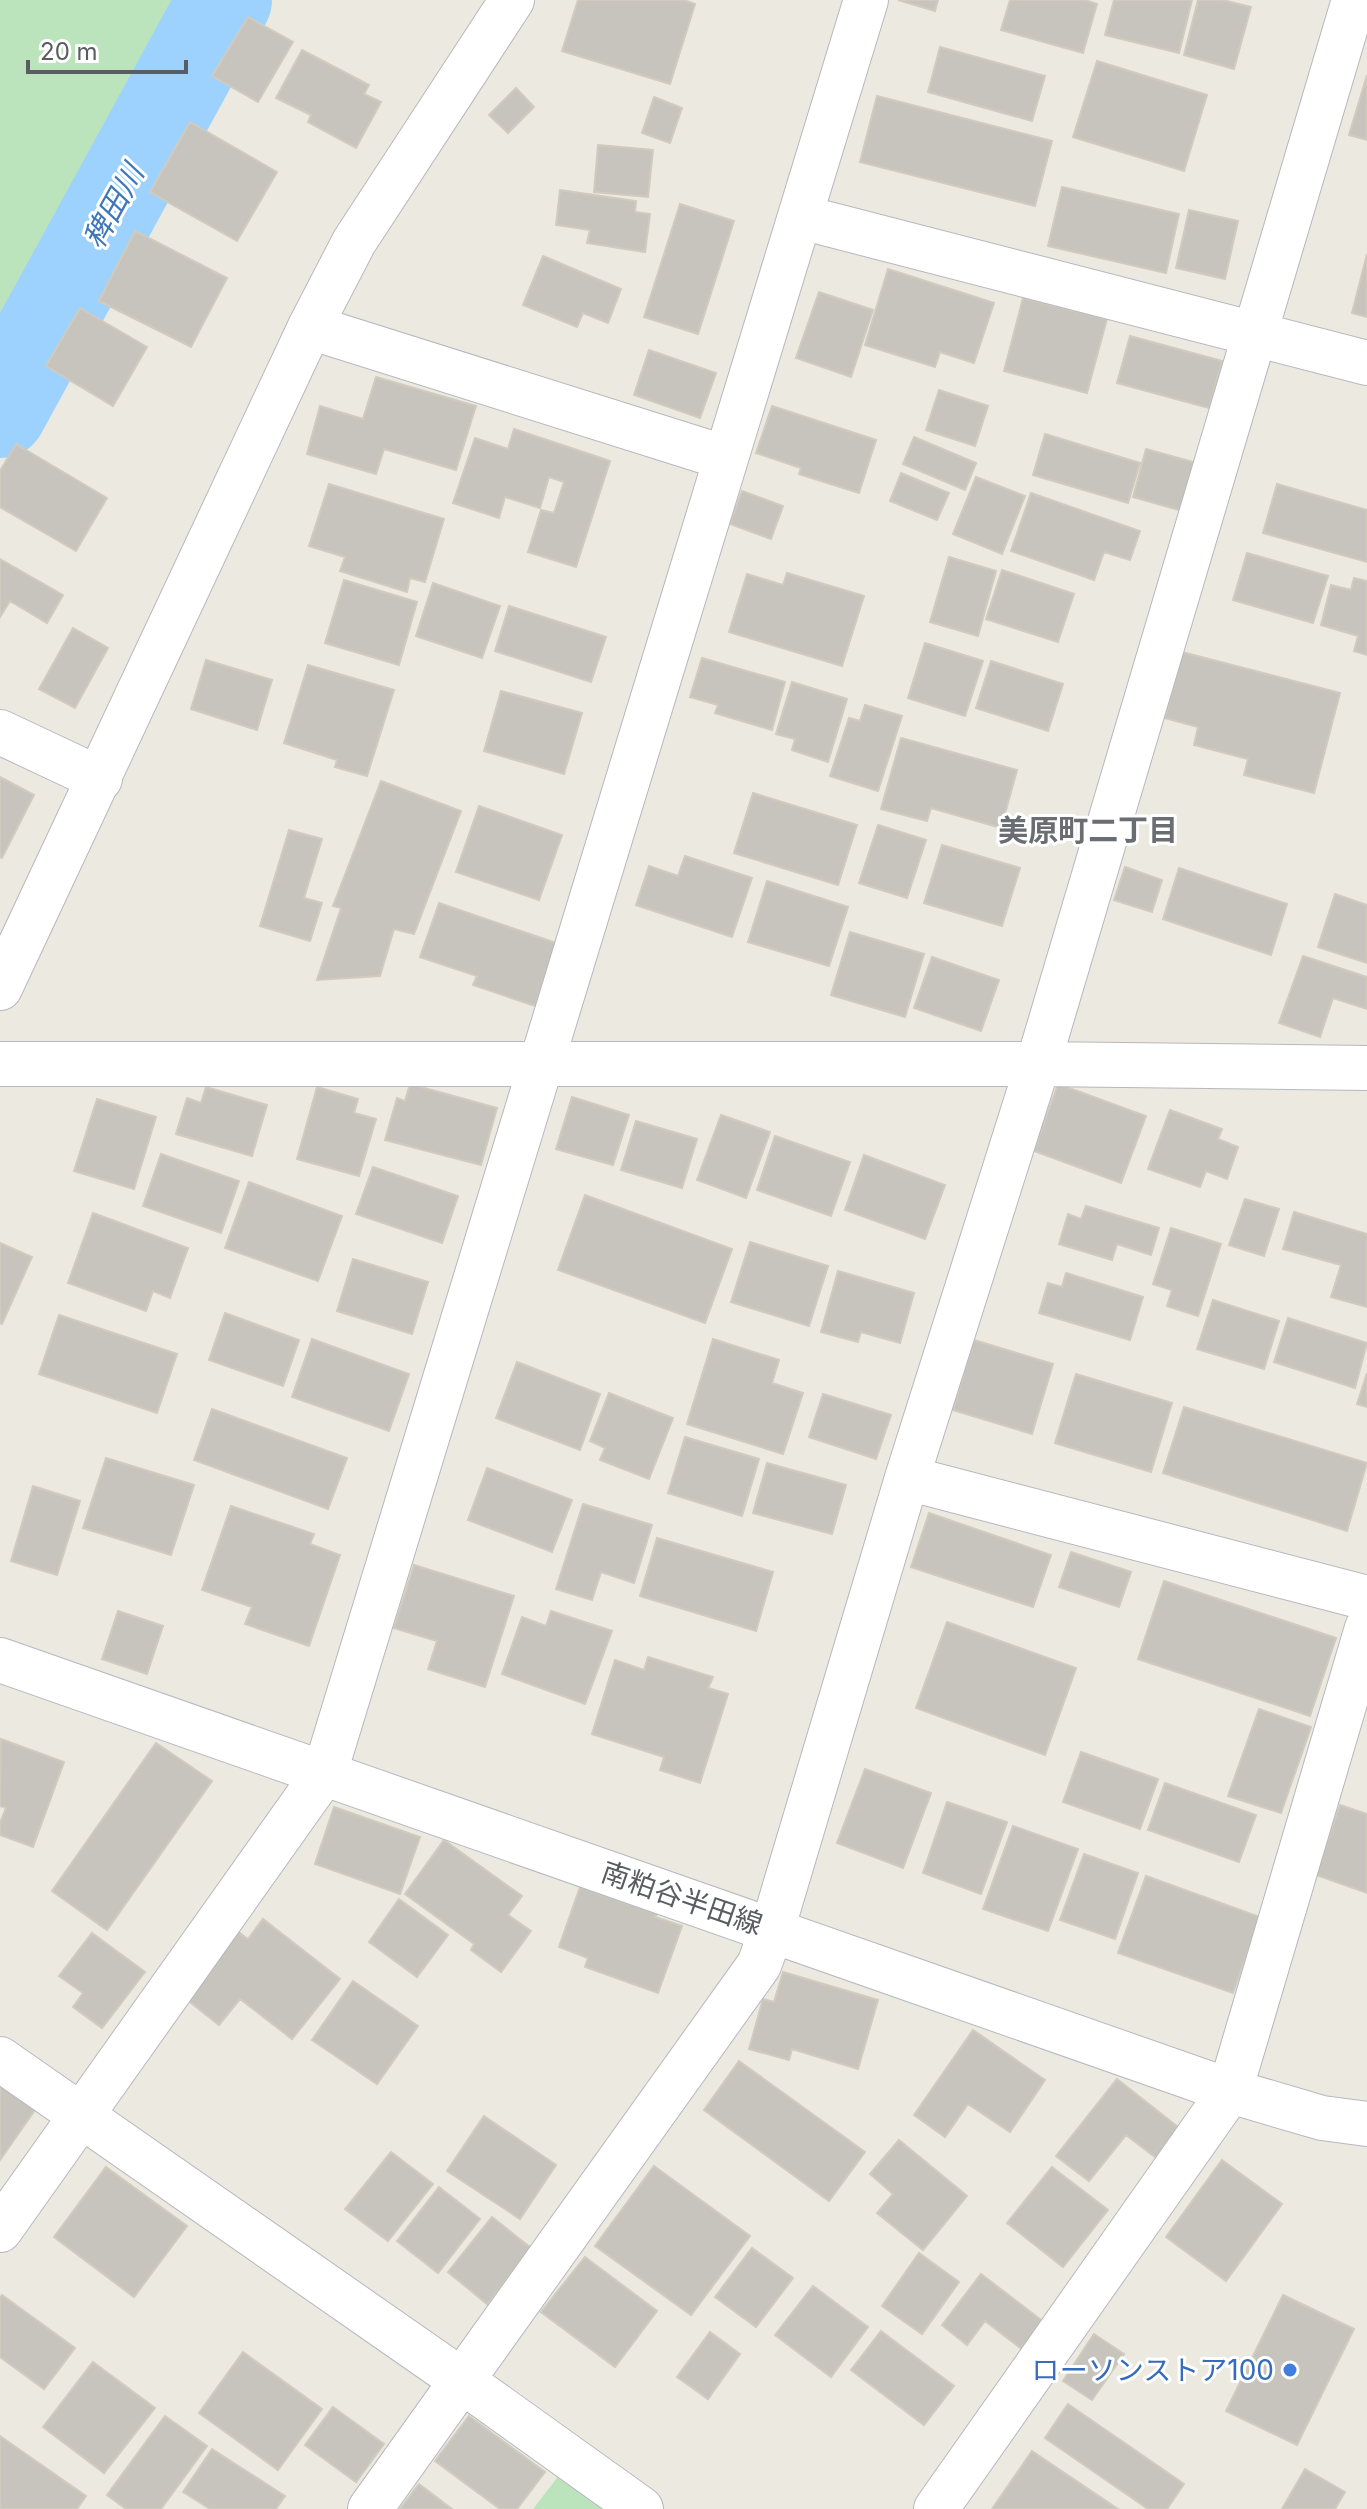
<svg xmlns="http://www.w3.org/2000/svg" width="1367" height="2509" font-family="Inter,'Noto Sans JP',sans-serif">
<rect width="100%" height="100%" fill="#ece9e0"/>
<!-- green -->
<path fill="#bce4bc" d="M0,0H200L176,61L69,244L0,375Z
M560,2474L608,2509H533Z"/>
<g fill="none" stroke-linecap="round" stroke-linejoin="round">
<!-- river -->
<path stroke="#9dd2fe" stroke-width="94" d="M0,411L225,0"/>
</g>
<!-- building -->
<path fill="#c6c4bd" stroke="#d0cbbe" stroke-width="2" d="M578,0H684L695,4L670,84L562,51Z
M898,0H938L935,11Z
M1010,0H1085L1097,4L1083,53L1001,30Z
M1114,0H1192L1179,53L1105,35Z
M1198,0H1223L1251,7L1234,69L1184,55Z
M248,17L293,42L258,102L212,76Z
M940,47L1045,76L1032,121L928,92Z
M302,50L369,85L364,94L381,102L356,148L308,122L311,115L276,98Z
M1097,61L1207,95L1184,171L1073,137Z
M1367,75V140L1349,135Z
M516,88L534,107L508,133L489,115Z
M877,96L1052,141L1035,206L860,162Z
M654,97L682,108L670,143L642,133Z
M190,122L277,172L237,241L150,192Z
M598,145L653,150L648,197L594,192Z
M1062,187L1179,214L1166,273L1048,246Z
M560,190L636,201L635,212L650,214L645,252L587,243L590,230L556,225Z
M680,204L734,221L698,334L644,317Z
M1189,210L1238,221L1225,279L1176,268Z
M135,231L227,278L191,347L99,301Z
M1367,254V317L1352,313Z
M543,256L621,289L608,323L583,313L577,327L523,305Z
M888,269L994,303L974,363L940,352L935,367L865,345Z
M819,292L873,310L851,377L796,358Z
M1023,298L1107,319L1087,393L1004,371Z
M80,308L147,347L113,406L46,366Z
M1130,336L1222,361L1209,408L1117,383Z
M649,350L716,373L700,418L634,395Z
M376,377L476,406L456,470L384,449L376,474L307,454L320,406L363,419Z
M939,390L988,406L975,446L926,430Z
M772,406L876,440L859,493L799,474L801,468L756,453Z
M514,429L610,461L576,567L528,552L541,510L554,513L564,482L549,477L540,508L505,497L499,518L453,503L475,438L508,449Z
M1045,434L1140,463L1128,503L1033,475Z
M914,437L976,463L965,490L903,464Z
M16,444L107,498L76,551L0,507V471Z
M1146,449L1200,464L1186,512L1133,497Z
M901,473L949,493L937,520L890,501Z
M976,477L1025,496L1002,554L953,534Z
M329,484L444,519L425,582L410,578L407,592L340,571L345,557L309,546Z
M1277,484L1367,510V562L1263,533Z
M742,491L783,506L771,539L730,524Z
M1031,493L1140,531L1130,560L1104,552L1094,580L1011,551Z
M1247,553L1328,576L1313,623L1233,600Z
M949,557L996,571L978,636L930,622Z
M0,559L63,595L47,623L10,601L0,617Z
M1002,570L1074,594L1058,642L986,619Z
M787,573L864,596L842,666L729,632L747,574L783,585Z
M1354,578L1367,581V655L1354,651L1358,636L1321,625L1331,585L1351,590Z
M344,580L417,602L399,665L325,643Z
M433,583L500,606L482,658L416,636Z
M509,606L606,637L591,682L495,651Z
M73,628L108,648L75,708L39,689Z
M925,643L983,661L965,716L908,698Z
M1182,652L1340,693L1314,793L1244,775L1248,759L1194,745L1198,727L1165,718Z
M702,658L785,682L772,730L715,713L718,705L690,697Z
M206,660L272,680L257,730L191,709Z
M991,661L1063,684L1048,731L976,708Z
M308,665L394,690L367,776L335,767L337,760L284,743Z
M792,682L847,699L828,762L792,750L795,739L776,734Z
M501,691L582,713L564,774L484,751Z
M865,705L902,716L878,791L830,776L849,718L860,721Z
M901,738L1017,770L1001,828L931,808L927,821L881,809Z
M0,777L34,795L2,858L0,857Z
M381,781L461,811L414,934L394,929L380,976L317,980L341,908L333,906Z
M753,793L857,825L838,885L734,853Z
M479,806L562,835L539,900L456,872Z
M878,825L926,840L907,898L859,883Z
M289,830L322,839L304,898L322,903L310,941L260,926Z
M942,845L1020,868L1002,926L924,903Z
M685,856L752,878L732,937L636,905L649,866L678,876Z
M1125,867L1162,880L1152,912L1114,900Z
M1179,868L1287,904L1271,955L1163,919Z
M767,881L848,907L829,966L748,942Z
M1335,894L1367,905V963L1318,947Z
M439,903L556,943L535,1006L473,985L477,976L420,957Z
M850,932L924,954L905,1017L831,995Z
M1303,956L1367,977V1009L1333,998L1320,1037L1279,1023Z
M932,957L999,980L981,1031L914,1008Z
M410,1084L497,1108L481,1165L385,1140L397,1098L405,1101Z
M1058,1084L1146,1116L1121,1183L1034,1151Z
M206,1087L267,1105L252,1156L176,1134L187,1098L201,1103Z
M317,1087L358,1099L354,1113L376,1119L359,1176L297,1159Z
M572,1097L629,1115L613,1165L556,1149Z
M97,1099L156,1117L134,1189L74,1171Z
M1170,1110L1222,1129L1218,1139L1238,1147L1227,1179L1206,1171L1200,1187L1148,1169Z
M721,1115L770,1132L746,1198L697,1180Z
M636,1121L697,1139L682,1188L621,1170Z
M775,1136L850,1162L831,1216L757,1190Z
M161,1154L239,1181L221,1233L143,1206Z
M864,1155L945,1185L925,1239L845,1210Z
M373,1167L458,1196L442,1243L356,1214Z
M249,1182L342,1216L318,1281L225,1248Z
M585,1195L732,1249L705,1323L558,1270Z
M1245,1199L1279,1209L1264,1256L1229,1245Z
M1086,1206L1159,1228L1151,1255L1117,1244L1112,1260L1059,1244L1068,1214L1081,1219Z
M1294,1212L1367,1234V1307L1331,1297L1341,1265L1283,1249Z
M93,1213L188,1248L170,1298L153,1291L146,1311L68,1283Z
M1171,1228L1221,1244L1198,1316L1167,1306L1172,1290L1153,1284Z
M750,1242L828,1266L809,1326L731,1302Z
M0,1243L32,1257L2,1324L0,1323Z
M353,1259L428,1282L412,1334L337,1311Z
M838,1271L914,1293L900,1343L861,1332L858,1342L821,1332Z
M1066,1273L1143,1297L1130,1340L1039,1313L1048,1283L1062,1287Z
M1213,1300L1279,1321L1264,1369L1197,1349Z
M225,1313L299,1340L283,1386L209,1360Z
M59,1315L177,1354L157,1413L39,1374Z
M1288,1318L1367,1343L1355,1388L1274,1362Z
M312,1339L409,1374L389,1431L292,1397Z
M713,1339L779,1360L772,1383L803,1393L783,1454L687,1424Z
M974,1340L1053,1364L1032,1434L953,1410Z
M517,1362L600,1394L580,1450L496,1418Z
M1367,1373V1407L1357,1404Z
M1076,1374L1172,1403L1151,1472L1055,1443Z
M609,1393L673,1418L649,1479L600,1460L605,1448L590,1441Z
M823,1394L891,1415L876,1459L809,1437Z
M1184,1407L1367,1463L1347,1531L1163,1473Z
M212,1409L347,1458L328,1509L194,1460Z
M685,1437L759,1459L742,1516L668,1493Z
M106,1458L194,1485L171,1555L83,1528Z
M767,1463L846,1485L832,1534L753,1513Z
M487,1468L572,1500L552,1552L468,1520Z
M33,1486L80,1501L57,1575L11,1561Z
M583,1504L652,1525L634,1583L601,1572L592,1600L556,1589Z
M231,1506L314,1534L310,1544L340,1555L309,1646L245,1624L252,1607L202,1590Z
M929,1513L1051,1555L1033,1607L911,1567Z
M657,1538L773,1572L756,1631L640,1596Z
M1071,1552L1131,1572L1119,1607L1059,1587Z
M414,1565L514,1596L485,1687L428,1669L437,1641L394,1628Z
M1164,1581L1336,1638L1310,1716L1138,1659Z
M118,1611L163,1626L147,1674L102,1659Z
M551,1611L612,1631L585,1704L502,1674L522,1617L546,1626Z
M947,1622L1076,1668L1045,1755L916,1708Z
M648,1657L713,1677L708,1688L728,1694L700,1783L660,1770L664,1757L592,1734L615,1660L644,1670Z
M1259,1709L1311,1727L1281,1813L1228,1796Z
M1,1739L64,1762L33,1847L0,1835V1823L6,1808L0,1806Z
M156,1743L212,1781L107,1930L52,1891Z
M1081,1752L1158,1779L1140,1829L1063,1802Z
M865,1769L931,1793L903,1868L837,1843Z
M1165,1783L1256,1815L1239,1862L1148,1830Z
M947,1802L1007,1822L981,1894L923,1873Z
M1340,1805L1367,1814V1893L1316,1875Z
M334,1807L420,1837L400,1894L315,1864Z
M1013,1826L1078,1849L1048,1931L983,1909Z
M444,1840L522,1896L508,1915L531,1931L501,1972L471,1950L474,1944L405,1894Z
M1084,1854L1138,1873L1115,1939L1060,1920Z
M1146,1876L1260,1917L1233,1993L1118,1953Z
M580,1887L657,1914L655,1917L682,1926L658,1993L585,1967L588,1958L559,1947Z
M399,1899L448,1935L417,1977L369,1942Z
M263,1919L340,1979L292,2039L240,1999L219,2025L185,1998L237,1931L248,1939Z
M92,1933L145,1972L102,2028L73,2007L83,1993L59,1976Z
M783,1972L878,2000L858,2069L792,2049L789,2060L749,2049L763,1999L774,2002Z
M353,1981L418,2026L377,2084L312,2040Z
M973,2030L1045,2080L1010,2132L968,2104L945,2137L914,2115Z
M739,2061L865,2152L829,2201L704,2110Z
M1117,2079L1183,2131L1159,2160L1126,2135L1089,2181L1056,2156Z
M0,2085L35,2110L0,2160Z
M484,2116L556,2165L520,2219L447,2171Z
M899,2140L967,2196L923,2250L877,2213L893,2194L870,2174Z
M391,2152L433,2184L388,2241L345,2209Z
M1222,2160L1282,2204L1226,2281L1166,2237Z
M654,2166L750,2236L691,2315L595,2246Z
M106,2167L187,2226L134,2297L54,2237Z
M1052,2167L1108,2210L1063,2267L1007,2223Z
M439,2187L480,2219L438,2273L397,2241Z
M492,2217L531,2248L487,2304L448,2272Z
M752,2248L793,2278L756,2327L715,2297Z
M919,2253L959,2282L922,2334L882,2306Z
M585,2257L657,2311L615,2367L541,2312Z
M981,2274L1045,2323L1023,2350L985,2321L967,2345L942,2325Z
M813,2286L868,2327L831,2377L775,2335Z
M2,2295L75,2348L44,2389L0,2357V2298Z
M1283,2295L1354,2329L1297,2445L1226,2411Z
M881,2331L954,2386L924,2425L851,2370Z
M710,2332L740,2354L708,2399L677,2377Z
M1094,2334L1124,2354L1092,2400L1063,2381Z
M243,2352L322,2409L278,2470L199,2413Z
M93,2362L155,2408L104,2473L43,2427Z
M1068,2404L1184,2484L1167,2509H1148L1045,2438Z
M333,2407L384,2444L356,2482L305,2445Z
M165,2416L207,2446L161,2509H126L107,2495Z
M469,2416L545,2472L517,2509H500L435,2461Z
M0,2436L86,2496L77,2509H0Z
M212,2449L285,2496L276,2509H210L183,2492Z
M1032,2451L1118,2509H992Z
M1305,2469L1345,2492L1335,2509H1282Z
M419,2484L452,2509H400Z"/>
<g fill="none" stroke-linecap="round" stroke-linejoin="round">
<!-- minor casing -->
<g stroke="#b6b8bd" stroke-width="46">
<path id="minor" d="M801,217L1367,363
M310,327L726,458
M0,732L100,779
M0,1064H1038L1367,1068
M907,1478L1367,1598
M0,2059L461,2380L641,2509
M0,2230L325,1772L866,0
M370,2509L759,1965L772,1930L907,1478L1038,1064L1354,0
M936,2509L1230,2091L1367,1628"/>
</g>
<!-- tertiary casing -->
<g stroke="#b6b8bd" stroke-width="46">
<path id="tertiary" d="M0,988L310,327L354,242L512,0"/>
</g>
<!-- secondary casing -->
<g stroke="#b6b9bf" stroke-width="46">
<path id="secondary" d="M0,1660L1230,2091L1322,2118L1367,2124"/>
</g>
<!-- minor -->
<use href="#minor" stroke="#fff" stroke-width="44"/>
<!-- tertiary -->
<use href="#tertiary" stroke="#fff" stroke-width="44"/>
<!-- secondary -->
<use href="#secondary" stroke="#fff" stroke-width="44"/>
</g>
<!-- markers -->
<circle fill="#3f7fe0" stroke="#fff" stroke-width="3" cx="1290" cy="2370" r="8"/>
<g text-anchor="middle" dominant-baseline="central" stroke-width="6" stroke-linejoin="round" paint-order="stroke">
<!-- street labels -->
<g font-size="28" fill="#595c61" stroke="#fff">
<text transform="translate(682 1898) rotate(19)">南粕谷半田線</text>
</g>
<!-- shop labels -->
<g font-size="28" fill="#366cbe" stroke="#fff" text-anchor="end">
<text x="1274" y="2370">ローソンストア100</text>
</g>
<!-- water labels -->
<g font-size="30" font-style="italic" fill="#3f78b8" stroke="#fff">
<text transform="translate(113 206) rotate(-61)">稗田川</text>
</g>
<!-- neighbourhood labels -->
<g font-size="30" font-weight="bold" fill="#6a6e73" stroke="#fff">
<text x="1088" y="830">美原町二丁目</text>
</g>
</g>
<!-- scale -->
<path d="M28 60v12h158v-12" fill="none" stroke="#595c61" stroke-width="4"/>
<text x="40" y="60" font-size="24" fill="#595c61" stroke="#ffffff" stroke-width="6" paint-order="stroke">20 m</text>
</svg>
